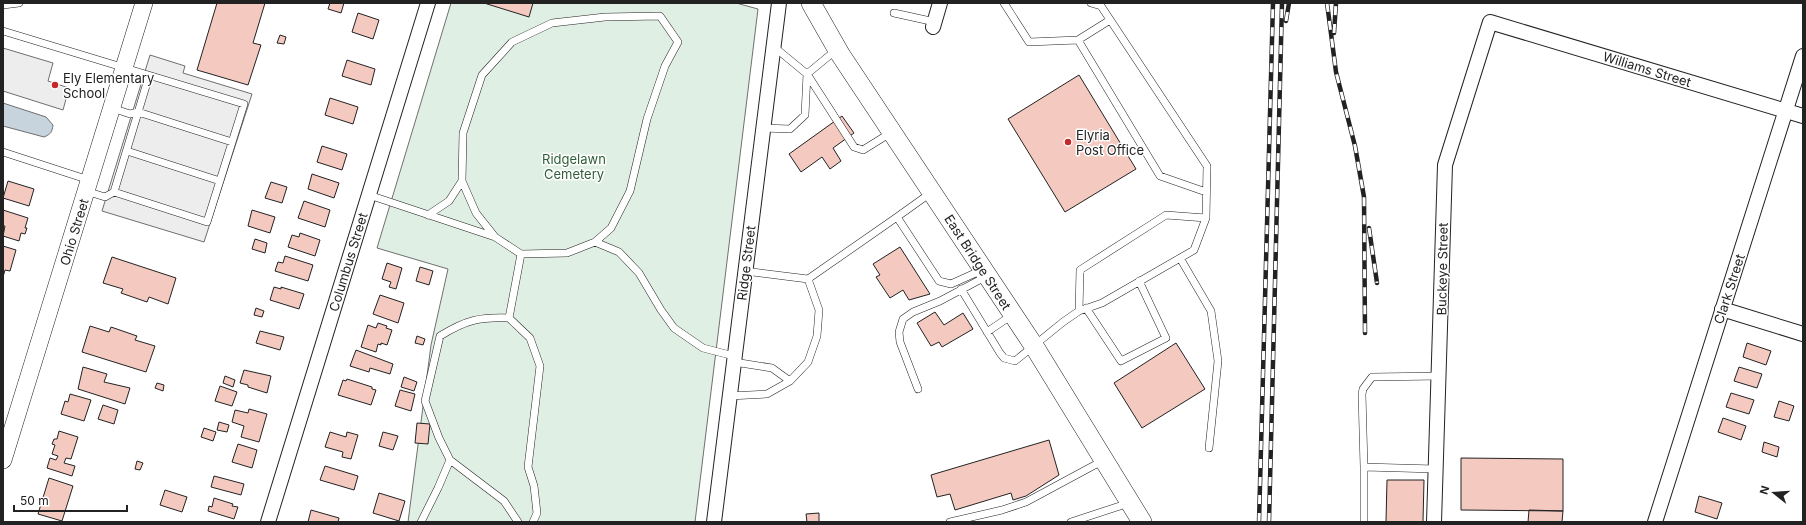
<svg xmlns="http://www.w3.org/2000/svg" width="1806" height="525" font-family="Inter,sans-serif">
<rect width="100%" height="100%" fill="#fff"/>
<!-- green -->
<path fill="#e0efe3" stroke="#6f6f6f" d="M451,3H736L758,9L695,522H408L431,345L448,269L377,248Z"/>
<!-- parking -->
<path fill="#ededed" stroke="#6f6f6f" d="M3,48L53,63L48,81L69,88L63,110L3,91Z
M150,55L185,66L183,73L252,94L204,242L102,211Z"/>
<!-- water -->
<path fill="#c7d3dd" stroke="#6f6f6f" d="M3,103L46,117L53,125C52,132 51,134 44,137L3,126Z"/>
<!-- building -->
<path fill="#f3c9c0" stroke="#222" d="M217,3H265L253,43L261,45L248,85L197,70Z
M330,3H344L341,13L328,9Z
M484,3H533L529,17Z
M358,13L379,20L373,39L352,32Z
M280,35L286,37L284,44L277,43Z
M347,60L375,69L371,85L342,76Z
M1079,75L1136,169L1065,212L1008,119Z
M330,98L358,107L353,124L325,115Z
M842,116L854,133L833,148L841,161L830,169L822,157L801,172L789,154Z
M322,146L347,154L342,170L317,162Z
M312,174L339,183L334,198L308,189Z
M8,181L34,189L29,206L3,198Z
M271,182L287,187L282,203L265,198Z
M304,201L330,210L325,227L298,218Z
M3,210L28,218L25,228H27L25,234L21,233L19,241L3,236L5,226H3Z
M252,210L275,217L270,233L248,226Z
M300,233L320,240L315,256L288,247L292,235L299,237Z
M255,239L267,243L265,253L252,249Z
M3,246L16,250L10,271L5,270L3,277Z
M900,247L930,294L909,300L903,290L890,298L876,277L880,275L873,264Z
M285,256L313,265L308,281L275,271L278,262L283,263Z
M112,257L176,278L168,304L149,297L147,302L121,293L123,289L103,283Z
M387,263L402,268L396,289L389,287L391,282L382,279Z
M420,267L433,271L429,285L416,281Z
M274,287L281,289V287L304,294L299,309L270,300Z
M380,295L404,303L398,323L373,314Z
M256,308L264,311L262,317L254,315Z
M935,312L944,325L963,313L973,329L942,347L939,342L931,346L917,323Z
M378,323L387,326L386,328L392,330L387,345L381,343V345L378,344L376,352L361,347L368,325L376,328Z
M90,326L109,332L111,327L137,336L135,340L155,346L146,372L82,352Z
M260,331L284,337L280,350L256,343Z
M417,336L425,339L423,345L415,343Z
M1176,343L1205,389L1142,428L1114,383Z
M1747,343L1771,351L1766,365L1743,357Z
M356,350L393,364L390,374L370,368L369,372L350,366Z
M83,367L107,374L104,382L130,388L125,404L78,389Z
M1739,367L1762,374L1757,388L1734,381Z
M244,370L271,376L267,393L248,387V385L240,383Z
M225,376L235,380L233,387L223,383Z
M404,377L417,382L414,391L401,387Z
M347,379L372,387V389L376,390L371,405L338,395L343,380L346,381Z
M157,383L164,385L163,391L155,388Z
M220,386L237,392L232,406L215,401Z
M400,390L415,394L411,411L395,406Z
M1731,393L1754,400L1749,414L1726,407Z
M70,394L91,400L84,421L61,414L65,401L68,402Z
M1779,401L1794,406L1789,421L1774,417Z
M103,405L118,410L114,424L98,419Z
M249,409L267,414L259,442L241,437L244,426L232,422L235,410L248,413Z
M1723,418L1746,426L1741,440L1718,432Z
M219,422L229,425L227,432L217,430Z
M417,423L430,424L428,444L415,443Z
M204,428L216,432L213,441L201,437Z
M59,431L78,437L71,459L66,458L64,463L75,466L72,476L47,468L50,458L56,460L58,456L52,454L55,445L52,444L54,439H57Z
M330,432L346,437L347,432L358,435L351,459L342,457L343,452L325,447Z
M383,432L398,436L393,450L379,446Z
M1049,440L1059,475L1026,496L1013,500L1011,493L955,510L950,494L937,497L931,475Z
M1764,442L1779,447L1777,457L1762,452Z
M238,444L257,450L252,468L232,462Z
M1461,458L1563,459V511L1461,510Z
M137,461L143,463L140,470L135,469Z
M325,466L358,476L354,490L320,480Z
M214,476L244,484L241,495L211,487Z
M49,478L73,486L62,521L38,514Z
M1387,480H1424L1423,522H1386Z
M165,490L187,497L182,512L160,505Z
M379,493L405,501L399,521L373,513Z
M1699,496L1722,503L1717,519L1695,512Z
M214,498L233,504L232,506L238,507L234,519L208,511L209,506L212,507Z
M311,510L339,518L338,522H308Z
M1529,510L1563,511L1562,522H1528Z
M819,513V522H807L806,514Z"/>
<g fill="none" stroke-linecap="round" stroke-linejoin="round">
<!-- service casing -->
<g stroke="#222" stroke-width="8">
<path id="service" d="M1004,3L1029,42L1078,40
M3,5L19,3
M894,13L935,22
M1110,20L1078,40L1160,176L1206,192
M3,31L244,104L207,222L114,192L105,197L86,191
M773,46L807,74L854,147L863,150L892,132
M112,108L130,114L138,112L232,142
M763,128L790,129L805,115L807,74L836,50
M127,151L220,181
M3,152L89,180
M114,192L149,76
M932,192L897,217L939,281L951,284L982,270
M369,195L495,237L521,254L567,253L595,242L611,228L630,191L647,119L665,66L678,42L660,16L605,17L552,23L512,42L482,75L463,133L462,181L476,213L495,237
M428,215L449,201L462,181
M595,242L619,252L639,273L661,310L674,328L703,348L734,356
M1180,258L1211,311L1218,361L1209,448
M745,271L808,279L897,217
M961,289L1000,353L1004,358L1015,361L1063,322L1079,311L1102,303L1194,250L1206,218L1207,166L1101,6L1091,3
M1086,308L1121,361L1166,338L1139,281
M1079,311L1080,270L1166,215L1206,218
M509,318L521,254
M987,332L1012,315
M734,362L772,368L790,381
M918,389L900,342L899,332L903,319L913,312L940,301L987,276
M729,396L767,394L790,381L808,362L817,336L819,310L808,279
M1364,467L1362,394L1363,389L1372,377L1439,376
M421,522L438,488L450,460
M518,522L504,501L450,460L439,438L425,401L440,336C466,320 479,317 509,318L530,338L540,366L528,467L534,486L537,513L533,522
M950,522L1002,510L1026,502L1104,460
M1071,522L1129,503
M1364,522V467L1435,469"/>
</g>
<!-- minor casing -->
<g stroke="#222" stroke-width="16">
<path id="minor" d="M933,27L940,3
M1722,309L1803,334
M268,522L428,3
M714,522L779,3
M1434,522L1445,165L1490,22L1803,116
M1655,522L1803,56"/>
</g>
<!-- tertiary casing -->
<g stroke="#222" stroke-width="18">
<path id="tertiary" d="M3,460L144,3"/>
</g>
<!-- secondary casing -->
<g stroke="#222" stroke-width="20">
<path id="secondary" d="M811,3L840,54L1034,346L1142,522"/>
</g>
<!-- service -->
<use href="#service" stroke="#fff" stroke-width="7"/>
<!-- minor -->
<use href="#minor" stroke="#fff" stroke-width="14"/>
<!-- tertiary -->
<use href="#tertiary" stroke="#fff" stroke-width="17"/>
<!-- secondary -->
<use href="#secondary" stroke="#fff" stroke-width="19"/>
<!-- rail casing -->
<g stroke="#222" stroke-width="4.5">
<path id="rail" d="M1327,3L1336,72L1355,146L1364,197L1365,333
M1286,21L1289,3
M1334,33L1336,3
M1369,228L1377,283
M1259,522L1273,3
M1269,522L1282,3"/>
</g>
<!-- rail -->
<use href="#rail" stroke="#fff" stroke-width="3" stroke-dasharray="9" stroke-linecap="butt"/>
</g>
<!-- markers -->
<g fill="#c62828" stroke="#fff" stroke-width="1.5">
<circle cx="55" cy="85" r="4"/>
<circle cx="1068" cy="142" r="4"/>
</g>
<g text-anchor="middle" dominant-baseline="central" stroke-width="3" stroke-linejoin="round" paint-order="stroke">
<!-- street labels -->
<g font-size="13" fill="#222" stroke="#fff">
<text transform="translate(1647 69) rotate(17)">Williams Street</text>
<text transform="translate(74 232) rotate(-73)">Ohio Street</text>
<text transform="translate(348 262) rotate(-73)">Columbus Street</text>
<text transform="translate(978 262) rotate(57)">East Bridge Street</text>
<text transform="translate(746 263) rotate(-83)">Ridge Street</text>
<text transform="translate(1442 269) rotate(-89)">Buckeye Street</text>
<text transform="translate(1729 289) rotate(-72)">Clark Street</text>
</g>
<!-- poi labels -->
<g font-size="13" fill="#222" stroke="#fff" text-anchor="start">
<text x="63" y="78">Ely Elementary<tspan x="63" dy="15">School</tspan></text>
<text x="1076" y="135">Elyria<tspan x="1076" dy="15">Post Office</tspan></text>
</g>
<!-- park labels -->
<g font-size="13" fill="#2f5e38" stroke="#fff">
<text x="574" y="159">Ridgelawn<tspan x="574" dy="15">Cemetery</tspan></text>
</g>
</g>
<!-- border -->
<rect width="1806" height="525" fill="none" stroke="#222222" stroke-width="8"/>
<!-- north arrow -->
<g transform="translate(1774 493) rotate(287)" stroke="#ffffff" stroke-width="3" paint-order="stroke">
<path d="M0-3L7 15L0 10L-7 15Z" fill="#222222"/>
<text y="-6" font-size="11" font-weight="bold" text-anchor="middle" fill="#222222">N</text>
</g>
<!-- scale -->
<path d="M14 505v6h113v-6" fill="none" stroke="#222222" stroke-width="2"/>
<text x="20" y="505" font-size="12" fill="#222222" stroke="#ffffff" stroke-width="3" paint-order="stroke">50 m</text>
</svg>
